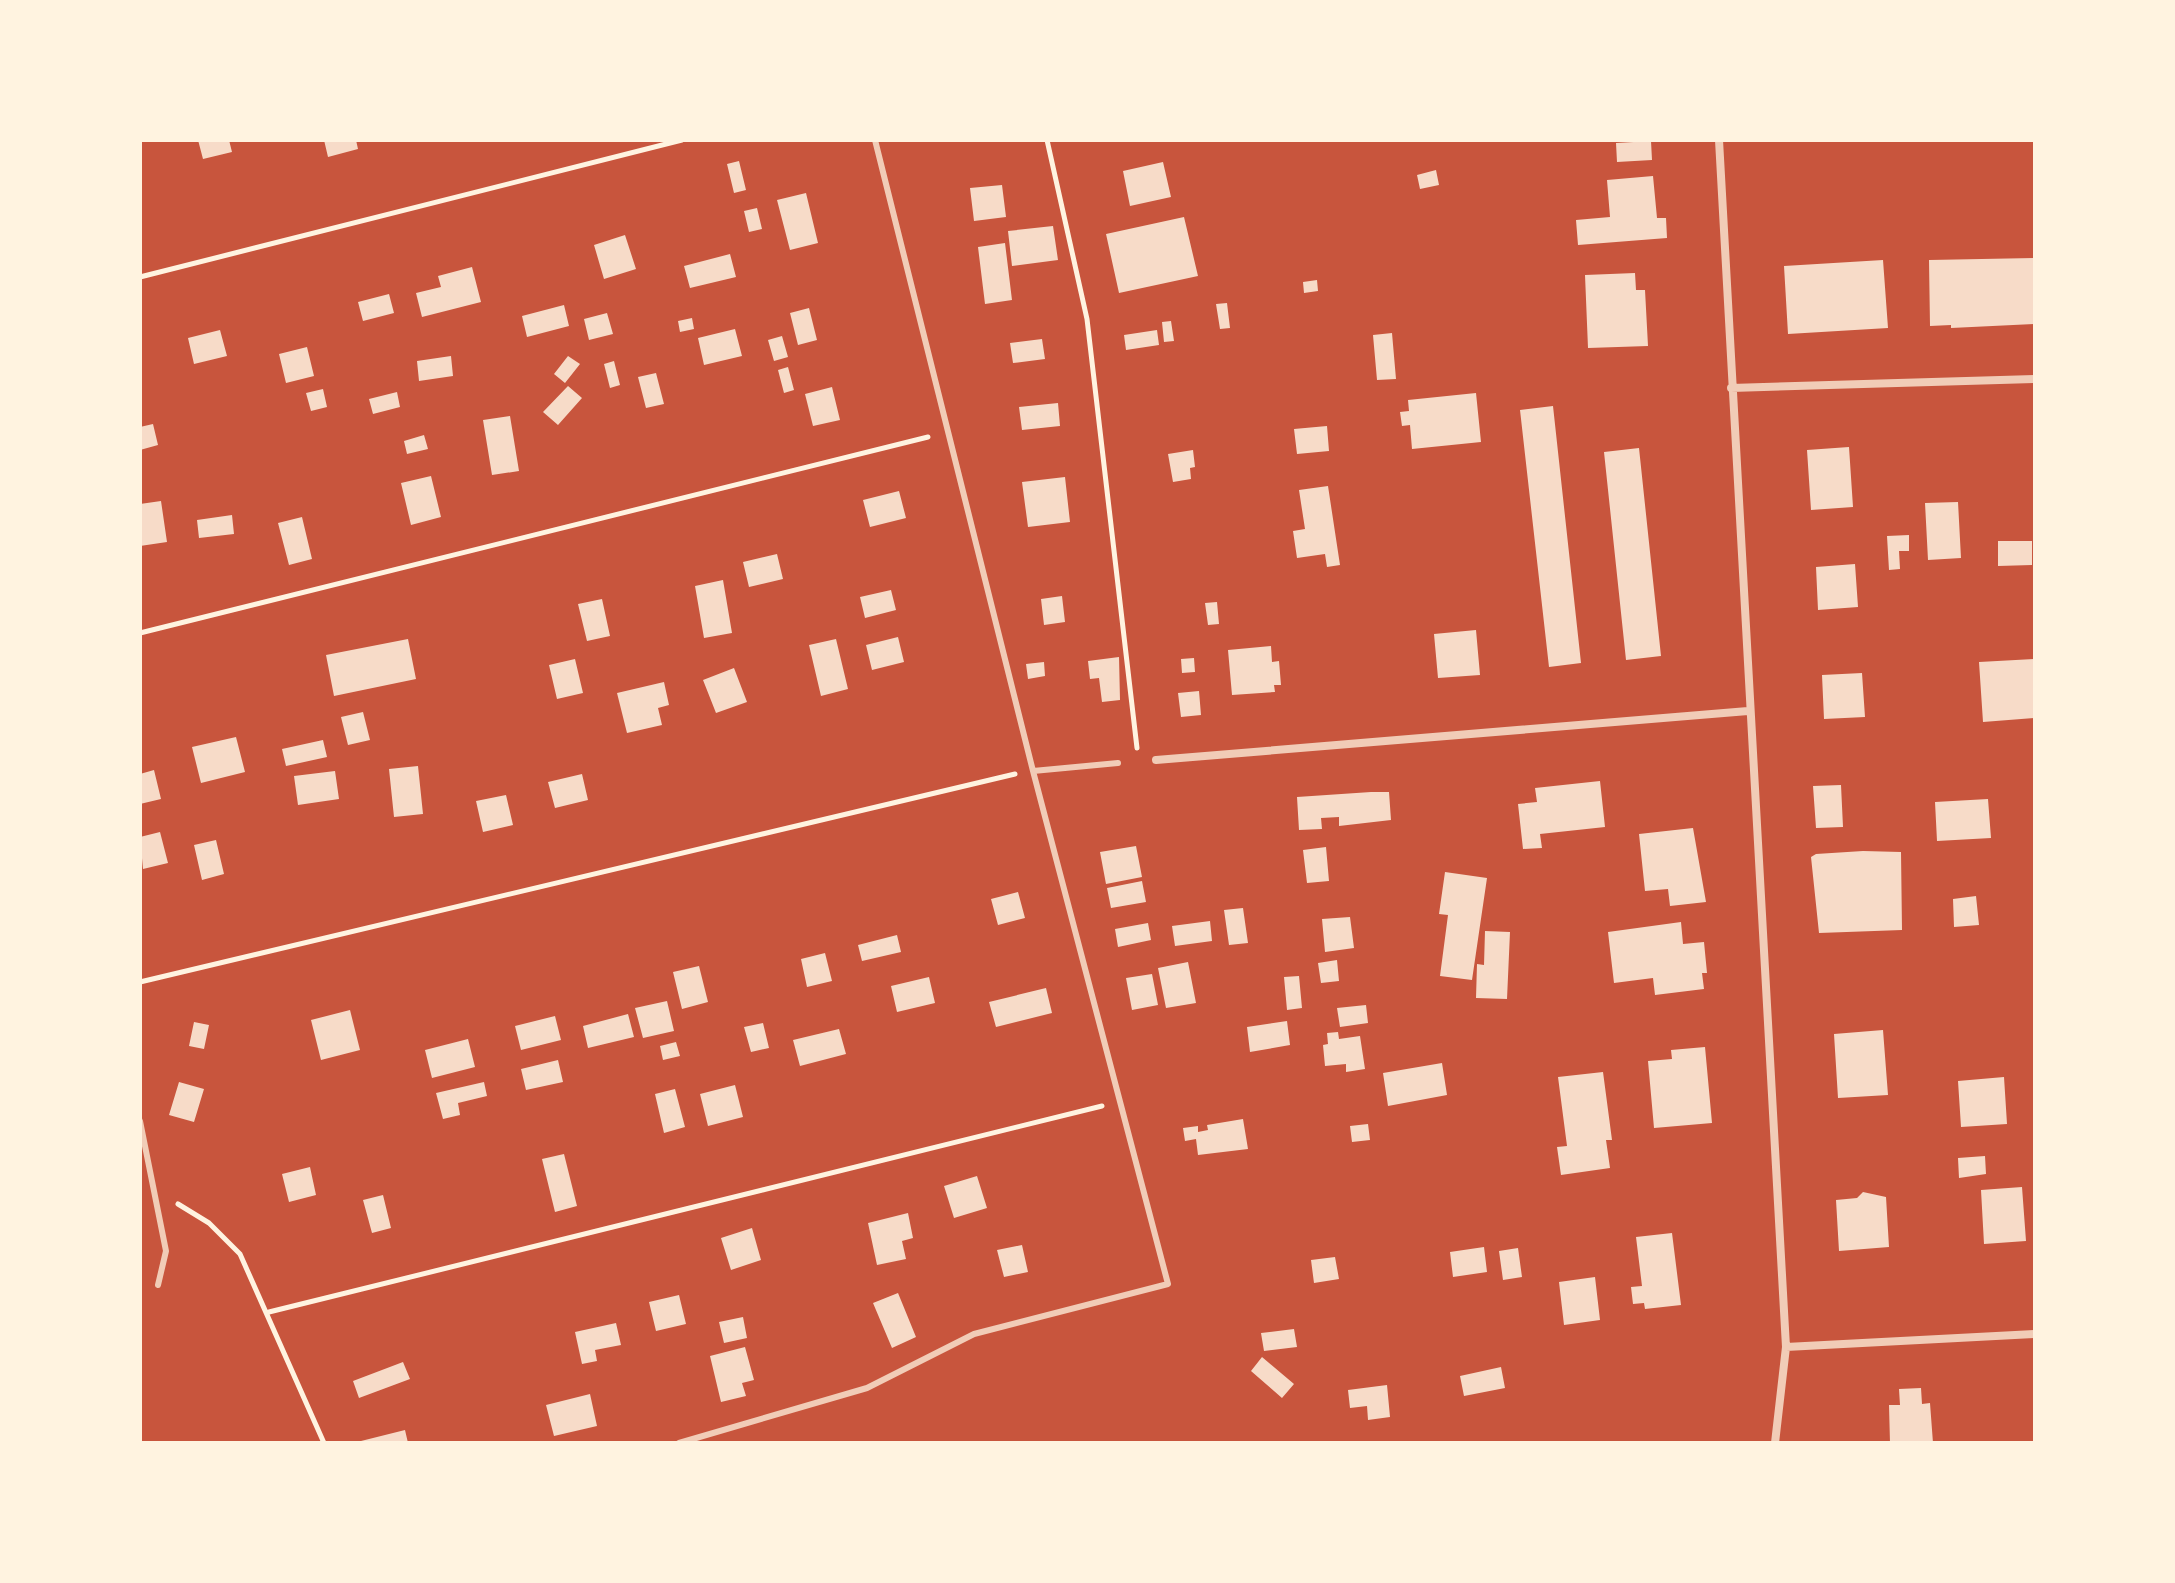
<svg xmlns="http://www.w3.org/2000/svg" width="2175" height="1583" font-family="'Space Grotesk',sans-serif">
<rect width="100%" height="100%" fill="#c8553d"/>
<!-- building -->
<path fill="#f7dbc8" d="M198,140H229L232,152L203,159Z
M324,140H356L358,149L328,157Z
M1651,141L1652,160L1617,162L1616,143Z
M739,161L746,190L734,193L727,164Z
M1163,162L1171,197L1130,206L1123,171Z
M1436,170L1439,185L1420,189L1417,175Z
M1653,176L1657,218H1666L1667,238L1578,245L1576,220L1610,217L1607,180Z
M1002,185L1006,217L974,221L970,188Z
M806,193L818,243L790,250L777,200Z
M757,208L762,229L749,232L744,211Z
M1184,217L1198,276L1119,293L1106,234Z
M1053,226L1058,260L1012,266L1008,231Z
M625,235L636,269L604,279L594,245Z
M1005,243L1012,300L985,304L978,247Z
M730,254L736,277L690,288L684,266Z
M2035,258V324L1951,328V325L1930,326L1929,260Z
M1883,260L1888,328L1788,334L1784,266Z
M472,267L481,302L422,317L416,293L441,287L438,276Z
M1635,273L1636,290H1645L1648,346L1588,348L1585,275Z
M1317,280L1318,291L1304,293L1303,282Z
M389,294L394,313L363,321L358,302Z
M1227,303L1230,328L1220,329L1216,304Z
M564,305L569,326L527,337L522,316Z
M809,308L817,340L798,345L790,313Z
M607,313L613,334L589,340L584,319Z
M692,318L694,329L680,332L678,321Z
M1171,321L1174,341L1164,342L1162,322Z
M735,329L742,356L704,365L698,338Z
M220,330L227,356L194,364L188,338Z
M1157,330L1159,345L1126,350L1124,335Z
M1392,333L1396,379L1377,380L1373,335Z
M782,336L788,357L774,361L768,340Z
M1042,339L1045,359L1013,363L1010,343Z
M307,347L314,376L286,383L279,354Z
M451,356L453,376L419,381L417,361Z
M568,356L580,364L565,383L554,374Z
M614,361L620,385L610,388L604,364Z
M788,367L794,390L784,393L778,370Z
M656,373L664,404L646,408L638,377Z
M568,386L582,398L558,425L543,412Z
M832,387L840,420L813,426L805,394Z
M323,389L327,407L311,411L306,393Z
M397,392L400,407L373,414L369,399Z
M1476,393L1481,442L1412,449L1410,425L1402,426L1400,412L1409,411L1408,400Z
M1058,403L1060,426L1022,430L1019,407Z
M1553,406L1581,663L1549,667L1520,410Z
M510,416L519,471L492,475L483,420Z
M153,424L158,445L140,450V427Z
M1327,426L1329,451L1297,454L1294,429Z
M424,435L428,449L407,454L404,441Z
M1849,447L1853,507L1811,510L1807,450Z
M1639,448L1661,656L1626,660L1604,452Z
M1193,450L1195,467L1190,468L1191,479L1173,482L1168,454Z
M431,476L441,517L411,525L401,483Z
M1065,477L1070,522L1028,527L1022,482Z
M1328,486L1340,565L1327,567L1325,554L1297,558L1293,531L1305,529L1299,490Z
M899,491L906,518L870,527L863,500Z
M161,501L167,542L140,546V504Z
M1958,502L1961,558L1928,560L1925,503Z
M232,515L234,534L199,538L197,520Z
M302,517L312,559L289,565L278,523Z
M1909,535V551H1899L1900,569L1889,570L1887,536Z
M1998,541H2032V565L1998,566Z
M777,554L783,579L749,587L743,562Z
M1855,564L1858,607L1818,610L1816,567Z
M723,580L732,633L704,638L695,586Z
M891,590L896,610L865,618L860,597Z
M1062,596L1065,622L1044,625L1041,599Z
M602,599L610,636L587,641L578,604Z
M1217,602L1219,624L1208,625L1205,603Z
M1476,630L1480,675L1438,678L1434,634Z
M898,637L904,662L872,670L866,645Z
M408,639L416,679L334,696L326,655Z
M836,639L848,689L821,696L809,645Z
M1271,646L1272,662L1279,661L1281,685H1274L1275,692L1232,695L1228,650Z
M1119,657L1120,700L1102,702L1099,678L1090,679L1088,661Z
M1194,658L1195,672L1182,673L1181,659Z
M575,659L583,693L557,699L549,665Z
M2035,659V718L1983,722L1979,662Z
M1044,662L1045,676L1028,679L1026,664Z
M734,668L747,702L716,713L703,680Z
M1862,673L1865,717L1824,719L1822,675Z
M664,682L669,705L658,708L662,725L627,733L617,693Z
M1199,691L1201,715L1181,717L1178,693Z
M363,712L370,740L348,745L341,717Z
M236,737L245,772L201,783L192,747Z
M323,740L327,757L286,766L282,749Z
M418,766L423,814L394,817L389,769Z
M154,770L161,799L140,804V774Z
M335,771L339,799L298,805L294,776Z
M582,774L588,800L555,808L548,782Z
M1600,781L1605,827L1540,834L1542,848L1523,849L1518,804L1537,802L1535,788Z
M1841,785L1843,827L1816,828L1813,786Z
M1371,792H1389L1391,820L1339,826V817L1321,818L1322,829L1299,830L1297,797Z
M506,795L513,825L483,832L476,801Z
M1988,799L1991,838L1937,841L1935,802Z
M1693,828L1706,902L1670,906L1668,889L1645,891L1639,834Z
M160,832L168,863L143,869L140,837Z
M216,840L224,874L202,880L194,845Z
M1136,846L1142,877L1106,884L1100,852Z
M1326,847L1329,881L1307,883L1303,850Z
M1863,851L1901,852L1902,930L1819,933L1811,857L1816,854Z
M1445,872L1487,878L1472,980L1440,976L1448,915L1439,914Z
M1142,881L1146,902L1111,908L1107,888Z
M1018,892L1025,918L998,925L991,899Z
M1976,896L1979,925L1954,927L1953,899Z
M1243,908L1248,943L1229,945L1224,910Z
M1350,917L1354,948L1325,952L1322,919Z
M1210,921L1212,941L1175,946L1172,926Z
M1681,922L1683,944L1704,942L1707,973H1702L1704,989L1655,995L1653,978L1614,983L1608,932Z
M1148,923L1151,940L1118,947L1115,929Z
M1485,931L1510,932L1507,999L1476,998L1477,964L1484,965Z
M897,935L901,952L862,961L858,945Z
M825,953L832,981L807,987L801,959Z
M1337,960L1339,981L1321,983L1318,963Z
M1188,962L1196,1003L1166,1008L1158,968Z
M699,966L708,1002L682,1009L673,972Z
M1152,974L1158,1005L1132,1010L1126,978Z
M1299,976L1302,1008L1287,1010L1284,977Z
M929,977L935,1003L897,1012L891,986Z
M1046,988L1052,1013L996,1027L989,1002Z
M667,1001L674,1031L643,1038L635,1008Z
M1366,1005L1368,1023L1340,1027L1337,1008Z
M350,1010L360,1050L321,1060L311,1020Z
M628,1014L634,1037L588,1048L583,1026Z
M555,1016L561,1040L521,1050L515,1026Z
M1287,1021L1290,1045L1250,1052L1247,1027Z
M194,1022L209,1025L204,1049L189,1046Z
M763,1023L769,1048L751,1052L744,1027Z
M839,1029L846,1054L800,1066L793,1040Z
M1883,1030L1888,1095L1838,1098L1834,1034Z
M1338,1032L1339,1039L1360,1036L1365,1069L1346,1072V1064L1325,1066L1323,1045L1328,1044L1327,1033Z
M468,1039L475,1067L432,1078L425,1050Z
M676,1042L680,1056L663,1060L660,1046Z
M1705,1047L1712,1123L1654,1128L1648,1061L1672,1059L1671,1050Z
M558,1060L563,1082L526,1090L521,1069Z
M1442,1063L1447,1095L1388,1106L1383,1073Z
M1603,1072L1612,1140H1606L1610,1168L1561,1175L1557,1147L1567,1146L1558,1077Z
M2004,1077L2007,1124L1961,1127L1958,1081Z
M179,1082L204,1089L194,1122L169,1115Z
M484,1082L487,1096L458,1103L460,1115L443,1119L436,1093Z
M735,1085L743,1117L708,1126L700,1094Z
M675,1089L685,1127L664,1133L655,1094Z
M1243,1119L1248,1149L1198,1155L1196,1139L1185,1141L1183,1128L1198,1126V1132L1208,1130L1207,1125Z
M1368,1124L1370,1140L1352,1142L1350,1126Z
M564,1154L577,1206L555,1212L542,1159Z
M1985,1156L1986,1174L1959,1178L1958,1158Z
M310,1167L316,1195L289,1202L282,1174Z
M977,1176L987,1208L954,1218L944,1186Z
M2022,1187L2026,1241L1984,1244L1981,1190Z
M1863,1192L1886,1197L1889,1247L1839,1251L1836,1200L1857,1198Z
M383,1195L391,1228L372,1233L363,1200Z
M908,1213L913,1238L902,1241L906,1259L877,1265L868,1223Z
M752,1228L761,1260L731,1270L721,1238Z
M1672,1233L1681,1305L1645,1309L1644,1303L1633,1304L1631,1287L1642,1286L1636,1237Z
M1022,1245L1028,1272L1004,1277L997,1250Z
M1484,1247L1487,1272L1453,1277L1450,1252Z
M1518,1248L1522,1277L1503,1280L1499,1251Z
M1335,1257L1339,1279L1314,1283L1311,1260Z
M1595,1277L1600,1320L1564,1325L1559,1282Z
M898,1293L916,1337L892,1348L873,1303Z
M679,1295L686,1324L656,1331L649,1302Z
M743,1317L747,1338L724,1343L719,1322Z
M616,1323L621,1345L595,1350L597,1361L582,1364L575,1332Z
M1294,1329L1297,1347L1264,1351L1261,1333Z
M745,1347L754,1380L742,1383L746,1396L721,1402L710,1356Z
M1262,1357L1294,1384L1282,1398L1251,1371Z
M403,1362L410,1379L359,1398L353,1381Z
M1501,1367L1505,1388L1464,1396L1460,1376Z
M1387,1385L1390,1417L1368,1420L1367,1406L1350,1408L1348,1390Z
M1921,1388L1922,1404L1930,1403L1933,1443H1890L1889,1405H1900L1899,1389Z
M590,1394L597,1426L554,1436L546,1405Z
M405,1430L408,1443H357V1442Z"/>
<g fill="none" stroke-linecap="round" stroke-linejoin="round">
<!-- path -->
<path stroke="#fff3e0" stroke-width="5" d="M1047,140L1087,319L1137,748
M140,277L682,140
M140,633L928,437
M140,982L1015,774
M178,1204L209,1223L240,1254L324,1443
M269,1312L1102,1106"/>
<!-- service -->
<path stroke="#f1ccb7" stroke-width="6" d="M1033,771L1118,763
M140,1121L166,1251L158,1285
M679,1443L867,1388L974,1334L1168,1284L1033,771L875,140"/>
<!-- minor -->
<path stroke="#f1ccb7" stroke-width="8" d="M1719,140L1786,1347L1775,1443
M1731,388L2035,379
M1156,760L1748,711
M1786,1347L2035,1334"/>
</g>
<!-- border -->
<rect width="2175" height="1583" fill="none" stroke="#fff3e0" stroke-width="284"/>
</svg>
